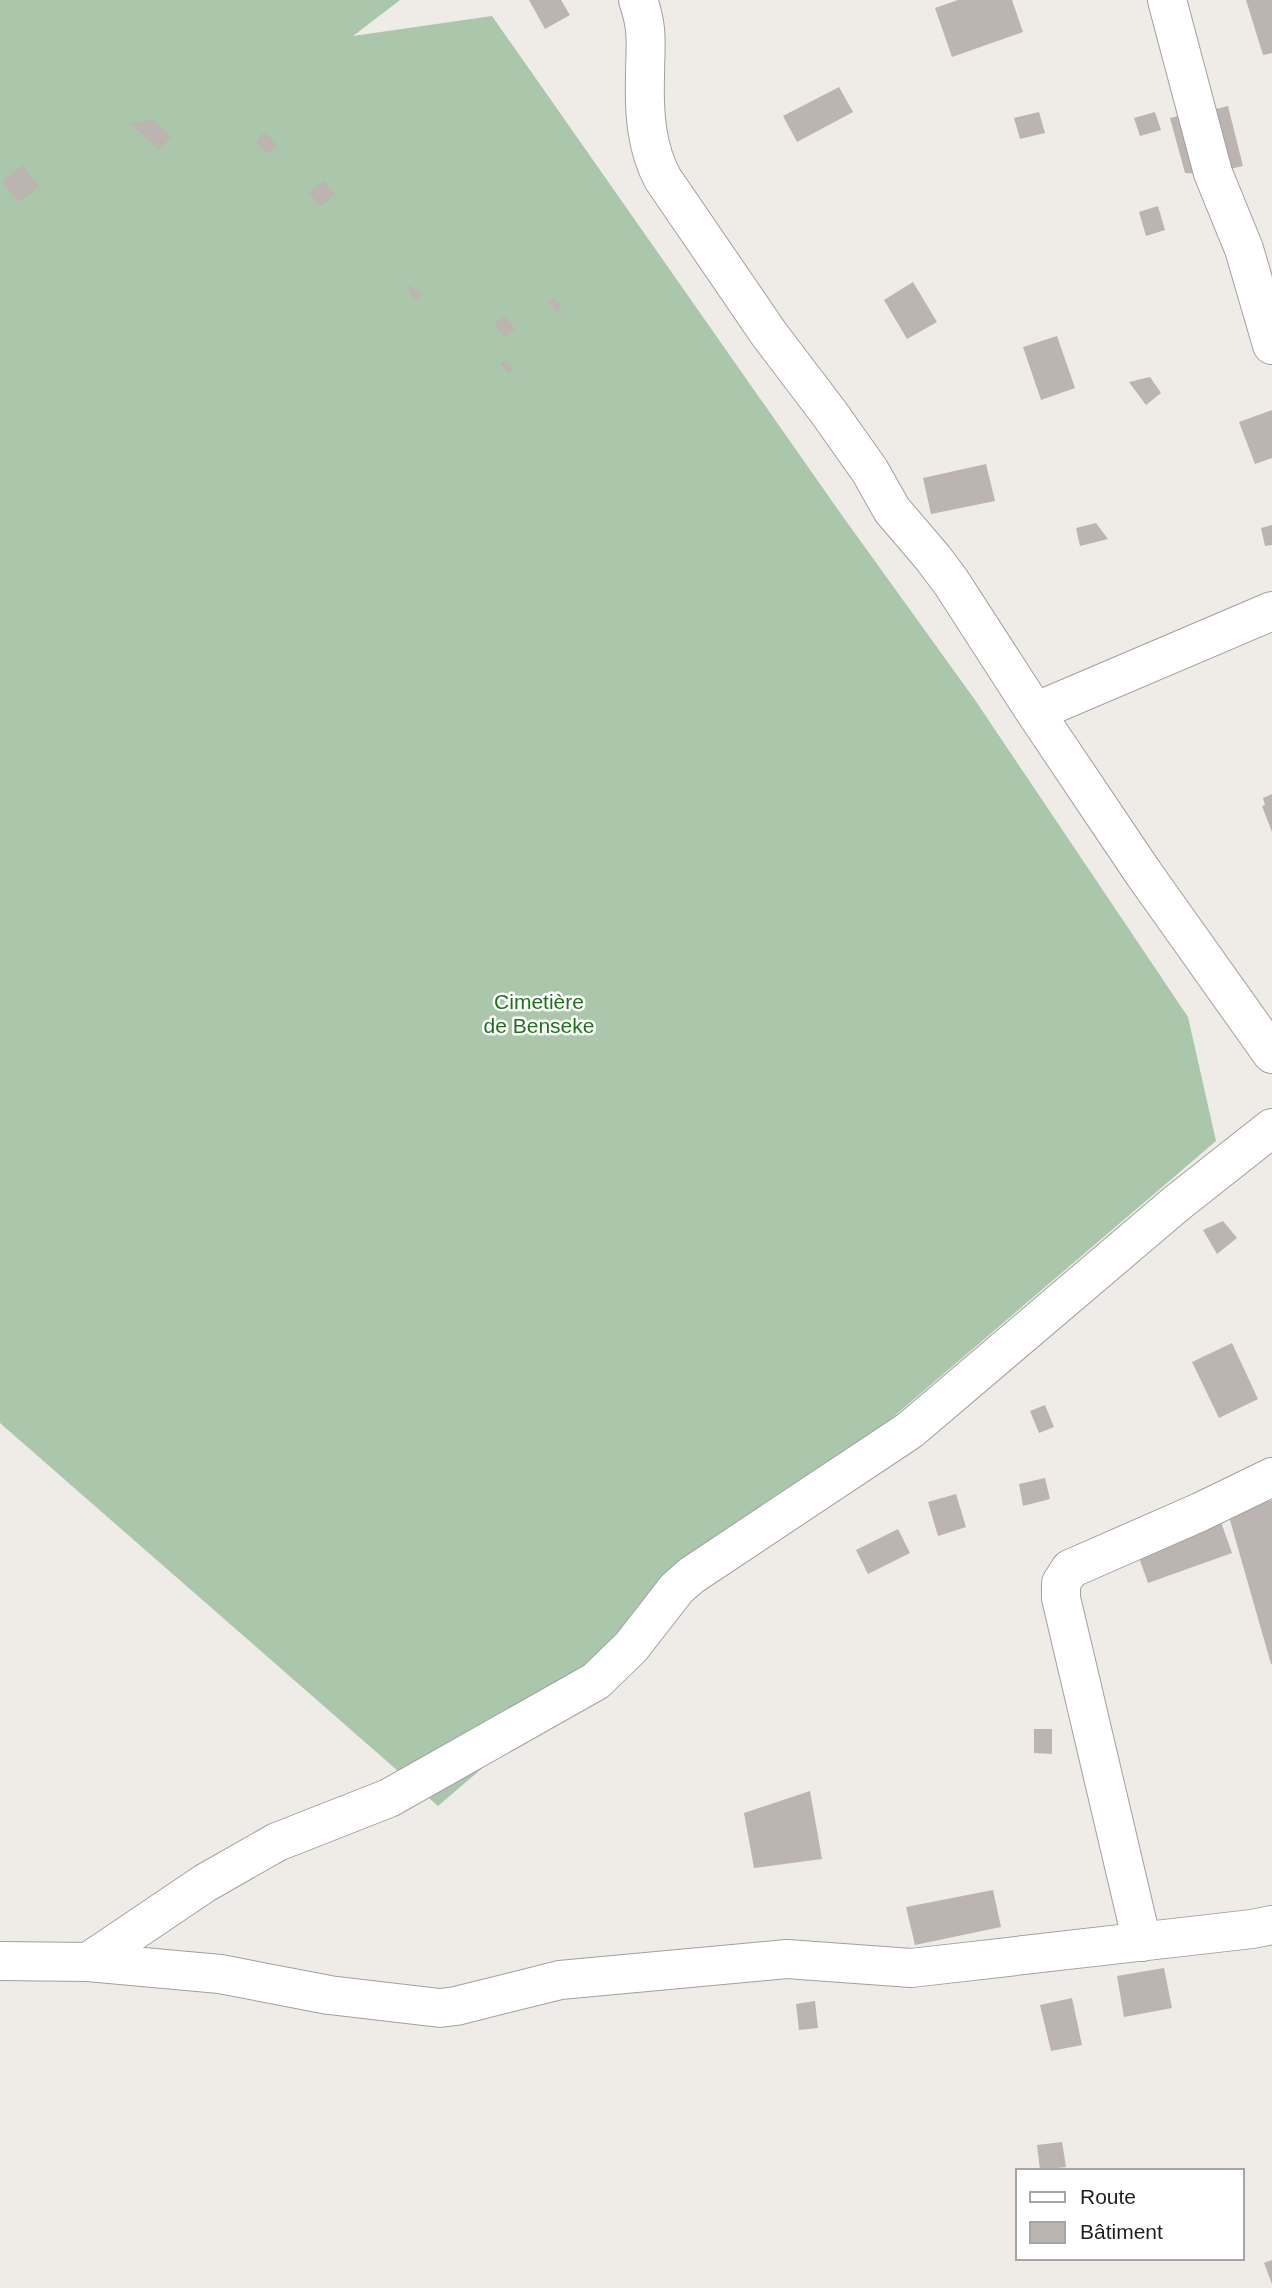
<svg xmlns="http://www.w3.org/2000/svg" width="1272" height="2288" font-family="Helvetica,sans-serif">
<rect width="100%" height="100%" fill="#efebe7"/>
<!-- cemetery -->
<path fill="#aac6ab" d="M0,0H400L353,36L492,16L841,514L975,700L1188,1017L1216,1141L438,1806L0,1423Z"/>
<!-- building -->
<path fill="#bcb4b0" d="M529,0H561L570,15L545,29Z
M958,0H1012L1023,32L952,57L935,8Z
M1246,0H1272V53L1263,55Z
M839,87L853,112L797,142L783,116Z
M1228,106L1243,166L1213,173L1199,113Z
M1039,112L1045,133L1020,139L1014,118Z
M1155,112L1161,130L1140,136L1134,118Z
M1190,113L1207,174L1185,173L1170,118Z
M153,120L171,137L159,150L130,123Z
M265,132L277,145L268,154L255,141Z
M23,165L39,187L18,202L2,181Z
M324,181L335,195L320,207L309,192Z
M1158,206L1165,230L1146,236L1139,212Z
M913,282L937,322L907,339L884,300Z
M409,285L423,295L417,300L408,292Z
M553,298L562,306L557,312L548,302Z
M505,316L515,329L505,337L494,324Z
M1057,336L1075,388L1041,400L1023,347Z
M505,360L514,370L509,374L500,363Z
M1150,377L1161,393L1146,405L1129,382Z
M1272,410V458L1255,464L1239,422Z
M986,464L995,501L931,514L923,478Z
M1096,523L1108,539L1080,546L1076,528Z
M1272,525V545L1265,546L1261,528Z
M1272,794V832L1262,806L1265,805L1263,798Z
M1223,1221L1237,1238L1217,1254L1203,1230Z
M1232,1343L1258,1399L1219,1418L1192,1362Z
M1045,1405L1054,1427L1039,1433L1030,1411Z
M1045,1478L1050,1499L1023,1506L1019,1484Z
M956,1494L966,1527L938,1536L928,1502Z
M1272,1500V1664H1271L1228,1513Z
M1221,1522L1232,1553L1148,1583L1137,1552Z
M898,1529L910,1553L868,1574L856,1550Z
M1034,1729H1052V1754L1034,1753Z
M810,1791L822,1859L754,1868L744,1813Z
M993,1890L1001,1927L915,1945L906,1907Z
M1164,1968L1172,2008L1124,2017L1117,1976Z
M1072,1998L1082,2045L1051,2051L1040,2005Z
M815,2001L818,2028L799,2030L796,2004Z
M1062,2142L1066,2167L1040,2170L1037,2145Z
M1272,2260V2284L1264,2263Z"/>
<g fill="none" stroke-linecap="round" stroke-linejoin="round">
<!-- street casing -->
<g stroke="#a0a0a0" stroke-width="40">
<path id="street" d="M638,0C649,31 645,46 645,77C644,112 646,148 663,179L769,334L829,413L870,471L892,510L933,558L951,582L1035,712L1144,874L1272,1054
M1167,0L1213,173L1244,249L1272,345
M1035,712L1272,611
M1142,1942L1061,1598V1583L1070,1569L1200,1512L1272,1477
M0,1961L88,1962L220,1974L329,1995L440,2008L456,2006L560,1980L787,1959L911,1968L1252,1929L1272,1925
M88,1962L205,1883L277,1842L389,1798L596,1681L631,1647L677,1588L692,1575L910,1430L1177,1203L1272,1128"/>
</g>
<!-- street -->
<use href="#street" stroke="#fff" stroke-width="38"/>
</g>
<g text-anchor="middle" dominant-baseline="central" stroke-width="5" stroke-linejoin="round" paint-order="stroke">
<!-- park labels -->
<g font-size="21" fill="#1b7318" stroke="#fff">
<text x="539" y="1001">Cimetière<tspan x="539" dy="24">de Benseke</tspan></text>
</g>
</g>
<!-- legend -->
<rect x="1016" y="2169" width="228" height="91" fill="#ffffff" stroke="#a5a5a5" stroke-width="2"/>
<rect x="1030" y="2192" width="35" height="10" fill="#ffffff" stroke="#a5a5a5" stroke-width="2"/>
<text x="1080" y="2204" font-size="21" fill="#1f1f1f">Route</text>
<rect x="1030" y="2222" width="35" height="21" fill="#bcb4b0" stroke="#a5a5a5" stroke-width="2"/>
<text x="1080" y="2239" font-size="21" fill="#1f1f1f">Bâtiment</text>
</svg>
